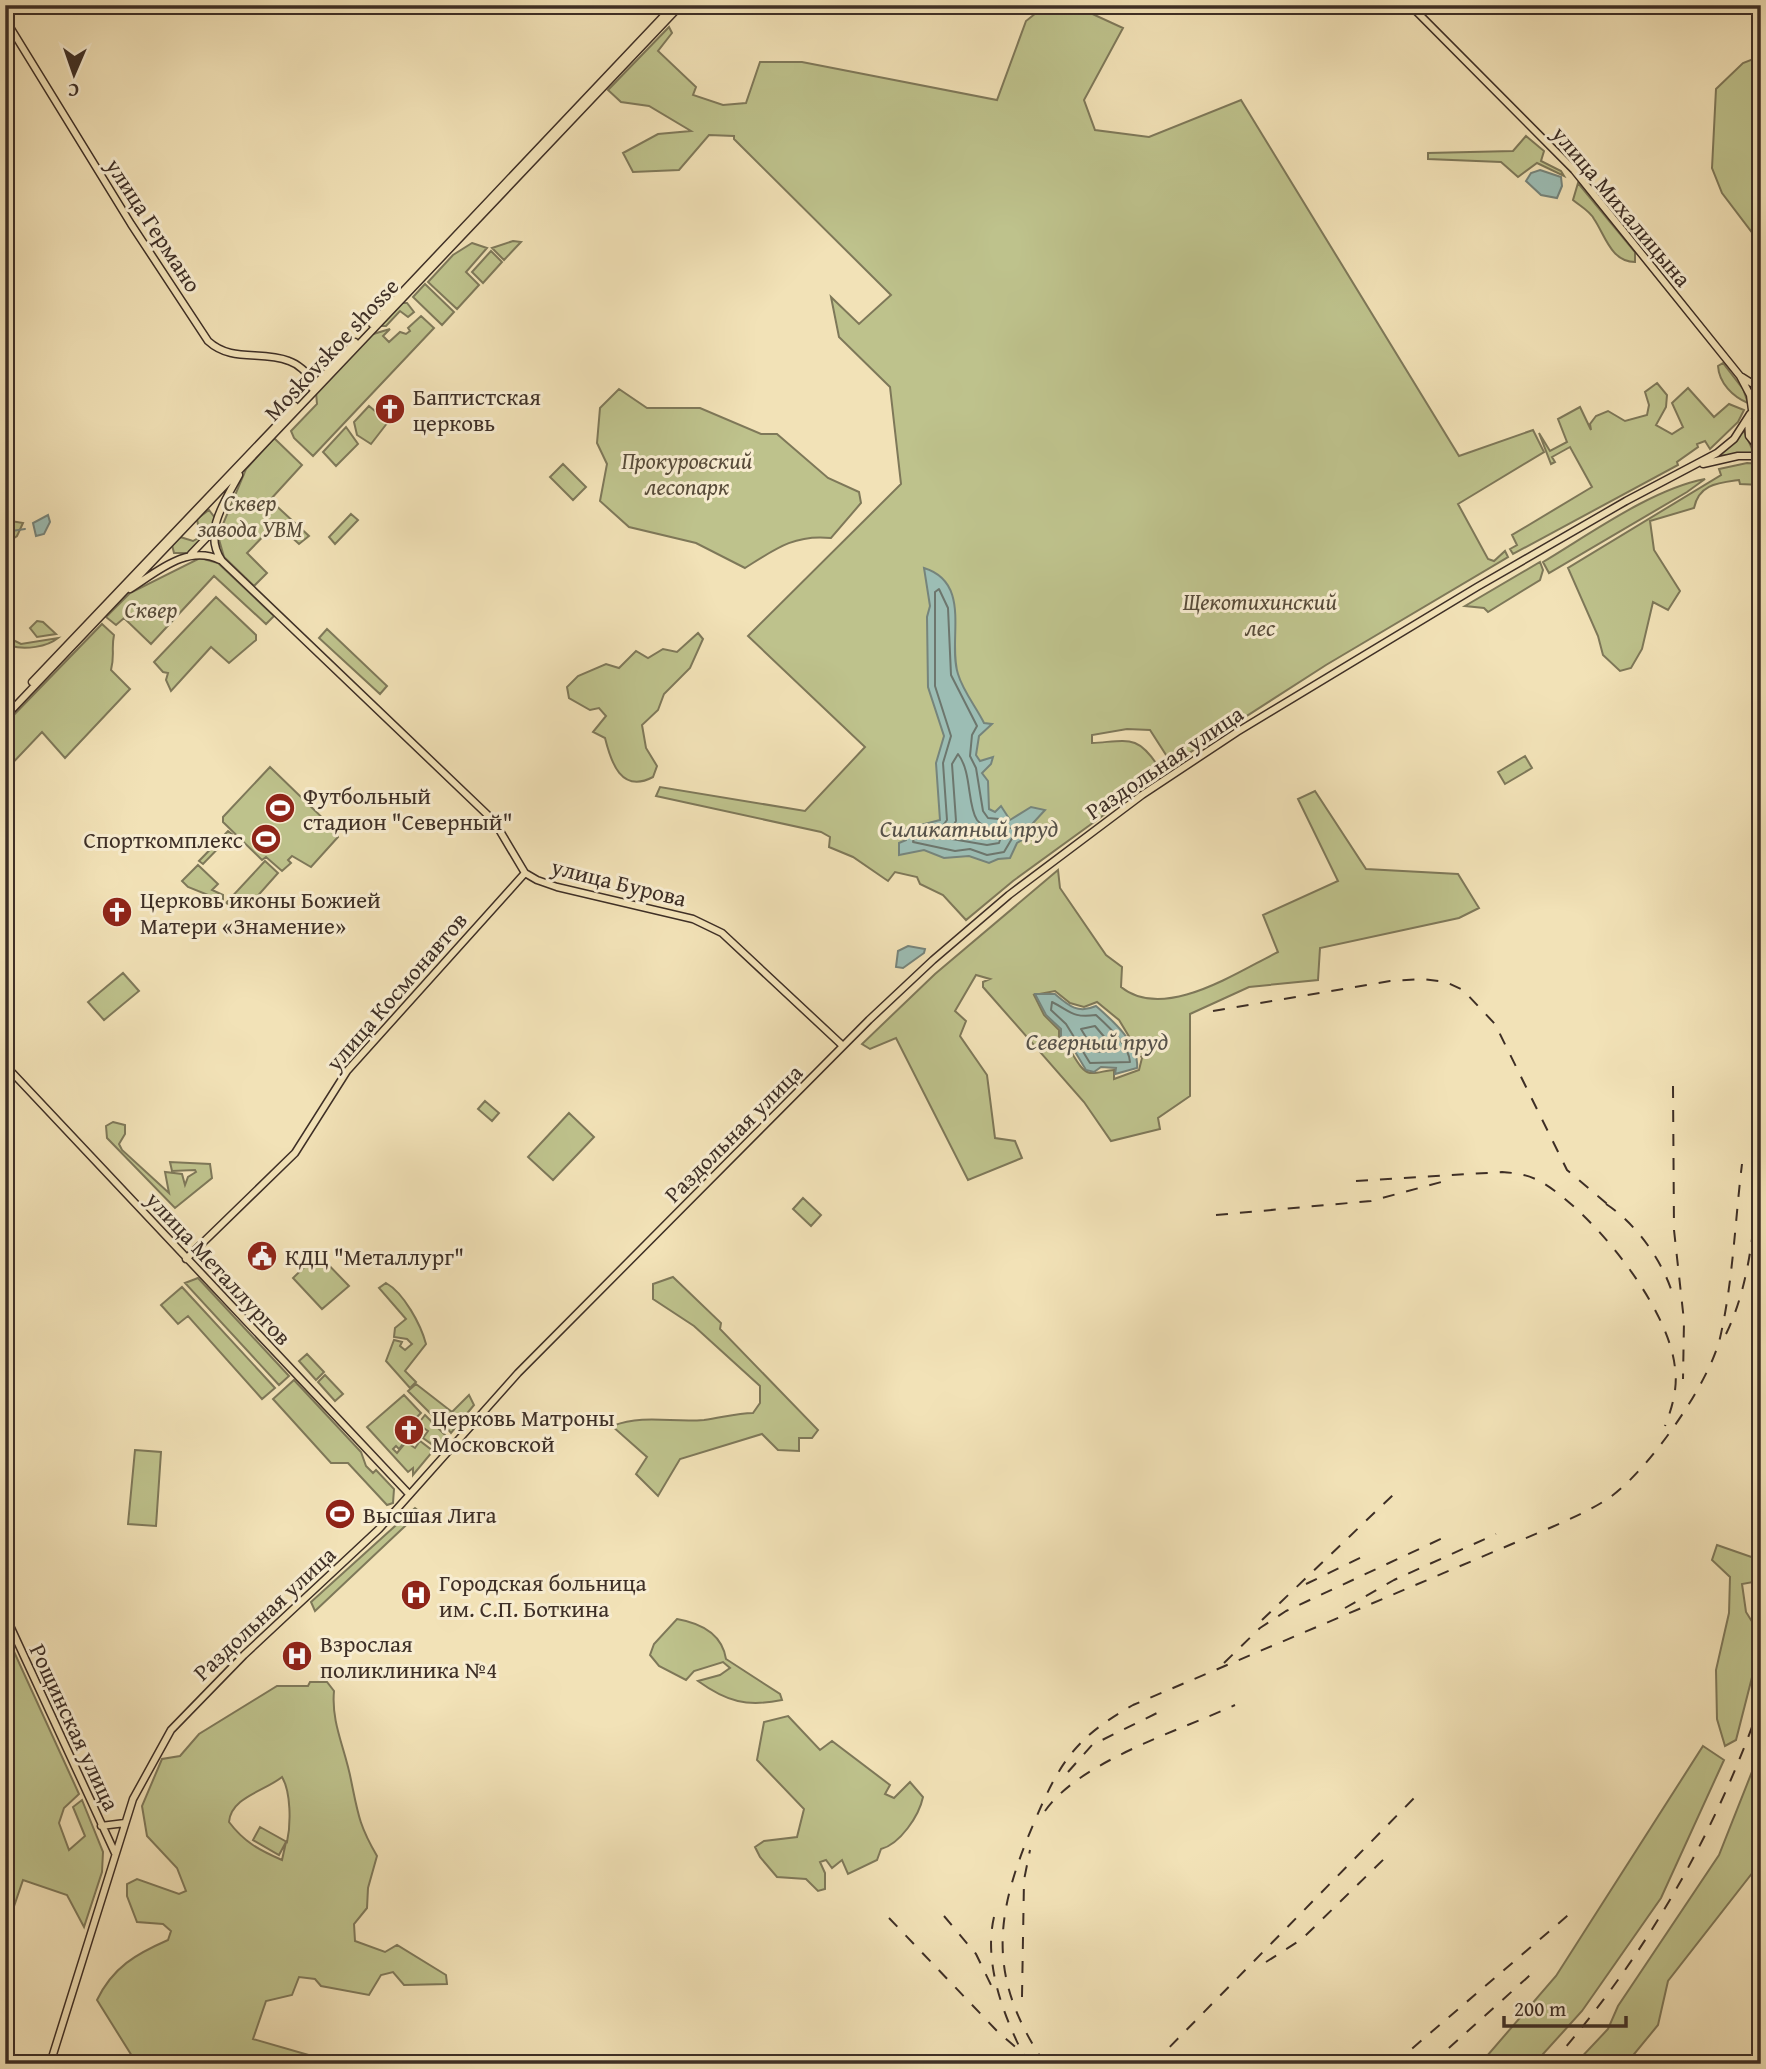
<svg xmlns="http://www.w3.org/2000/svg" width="1766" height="2069" font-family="'Gentium Book Plus',serif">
<rect width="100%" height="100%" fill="#f2e2b7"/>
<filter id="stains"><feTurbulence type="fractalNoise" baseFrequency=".00286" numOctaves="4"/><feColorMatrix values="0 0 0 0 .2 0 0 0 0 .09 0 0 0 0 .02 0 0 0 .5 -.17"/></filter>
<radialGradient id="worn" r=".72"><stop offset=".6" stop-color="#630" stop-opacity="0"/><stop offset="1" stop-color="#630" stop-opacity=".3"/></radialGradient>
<!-- green -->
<path fill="#bec28c" stroke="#7e7859" stroke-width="2" fill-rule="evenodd" d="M1046,5H1073L1123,28L1084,100L1095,130L1149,137L1241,100L1459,456L1533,430L1544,452L1458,504L1488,559L1494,561L1505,551L1508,557L1326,665L1175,762L1168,758L1150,730L1127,729L1092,735V743C1128,741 1137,734 1158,766L1156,777L1013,881L966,920L943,895L920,884L917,877L895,872L888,881L853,857L829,847L830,837L821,832L656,796L660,787L805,811L865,747L748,636L901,484L890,387L839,337L831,297L859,324L891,295L734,139V136L709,135L679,170L633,172L623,153L658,134L691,131L649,106L621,102L608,90L669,27L672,33L658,51L696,87L693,95L723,105L746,103L760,62H802L997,100L1026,21Z
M1761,56V238L1757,239L1722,193L1712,168L1716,89L1743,63Z
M1526,136L1544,151L1541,161L1561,171L1564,176L1537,163L1518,177L1501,162L1428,159V153L1513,151Z
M1578,183L1635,252V262C1611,262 1605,235 1594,219C1590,211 1580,206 1573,200Z
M513,241L521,242L504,260L492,248Z
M472,243L487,248L466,272L479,285L457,309L428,282L453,255Z
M491,251L502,262L483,283L472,272Z
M425,284L454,312L442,325L413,297Z
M401,303H407L414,312L408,317L400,311L386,326H379Z
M421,316L434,328L313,456L294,438L291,431L317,404L316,392L370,335L390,329L383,336L389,342L400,332L406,334L410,331L408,328Z
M1723,363L1743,389L1748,403C1733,397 1719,383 1718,366Z
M1657,383L1667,395L1666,407L1656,425L1672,434L1683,427L1672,403L1688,388L1714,417L1729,404L1744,410L1738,422L1710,449L1705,441L1697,444L1698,447L1677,462L1678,465L1513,554L1510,549L1517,545L1512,535L1592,487L1570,447L1552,457L1555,462L1551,464L1539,433L1550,451L1567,442L1558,419L1580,407L1591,430L1590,424L1596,416L1608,411L1625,421L1647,415L1649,405L1645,392Z
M619,389L647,408H700L761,434H777L828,478L859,492L861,503L831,538C795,534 775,549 745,568L696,543L629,527L600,501L607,464L597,443L600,408Z
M1761,405V447C1749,432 1749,419 1761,405Z
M369,406L388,422L371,444L357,435L354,422Z
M346,427L358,444L336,466L323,452Z
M1744,431L1754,453L1717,456Z
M274,438L302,465L270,500L309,536L299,544L276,523L247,553L267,573L254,586L224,557L218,536L246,469Z
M1747,463L1761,464V485L1740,484L1739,480C1718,483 1699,484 1694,508L1650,521L1654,550L1680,591L1668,610L1653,602L1642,649L1631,668L1620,671L1603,655L1598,636L1568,568L1721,475L1719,469Z
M563,464L586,487L573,500L550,477Z
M1705,479L1687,492L1549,573L1543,562C1590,534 1652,489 1705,479Z
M209,510L215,518L209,533L188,553H174L172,545L180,537L193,541L200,537L197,519Z
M351,514L358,520L335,544L329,537Z
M5,520L23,523L17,536L5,544Z
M200,558L218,563L274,616L266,624L214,576L151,644L124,618L116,625L106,617L130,593Z
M1540,562L1543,570L1540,580L1488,612L1484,608L1465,606Z
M216,597L256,635V640L229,663L211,647L171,691L166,680L168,673L163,672L154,662Z
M37,621L43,622L56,634L37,637L30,628Z
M102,624L114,635C111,649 115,655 111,670L130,689L65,758L42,732L5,771V724Z
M327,629L387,686L380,694L319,638Z
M698,633L703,639L690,668L664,694L658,710L642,725L646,748L657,766L653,777C621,794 611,762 605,738L593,732L606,716L599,708L590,710L569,698L567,687L578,676L606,664L619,668L636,651L648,658L663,649L677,652Z
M5,636L21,644L58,638C47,647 25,650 11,646L5,653Z
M1525,756L1532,768L1505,784L1498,772Z
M270,767L334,829L338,837L311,867L292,856L288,860L291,863L282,871L266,857L262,860L223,822V817Z
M1315,791L1366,869L1458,874L1479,908L1459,918L1320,948L1318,980L1249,987L1190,1014V1096L1158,1118L1160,1129L1111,1141L1084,1102L983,987V982L990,979L976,975L955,1011L966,1021L960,1036L987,1075L995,1138L1015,1141L1022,1158L968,1180L896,1038L870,1049L862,1044L935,974L1058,870L1060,888L1106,955L1122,967L1121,987C1164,1022 1237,972 1278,952L1263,915L1338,881L1298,799ZM1055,991L1070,1003L1084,1007L1097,1002L1119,1020L1142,1058L1139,1070L1114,1079V1070C1106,1070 1097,1074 1090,1073C1077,1070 1071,1045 1059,1037V1030L1044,1015L1034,995Z
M228,831L232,834L203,864L199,861Z
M265,861L278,873L245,910L226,903Z
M198,865L218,884L212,890L223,895V901L188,887L182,881Z
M123,973L139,991L104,1020L88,1002Z
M485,1101L499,1113L492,1121L478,1109Z
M569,1113L594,1137L553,1180L528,1157Z
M113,1122L125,1125V1134L119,1144L122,1150L169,1193L165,1172L182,1174L185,1185L188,1177L196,1172L195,1170L172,1171L170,1162L210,1164L212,1178L175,1208L107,1138L106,1126Z
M803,1198L821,1215L811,1226L793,1209Z
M318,1254L349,1286L322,1309L293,1278Z
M673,1277L721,1323L720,1329L818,1430L812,1438H799V1451L778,1450L762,1434L680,1459L658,1496L636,1474L647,1457L612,1426C646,1414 671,1423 704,1420C721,1418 736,1413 753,1413L760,1403V1386L694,1326L653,1299V1284Z
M198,1278L289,1376L279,1385L185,1283Z
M386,1283C404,1293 421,1325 426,1344L405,1371L416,1382L410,1388L386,1361L394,1340L402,1342L400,1346L405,1350L412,1344L407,1339L394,1337L395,1328L406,1319L379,1288Z
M182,1287L275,1388L262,1399L188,1316L178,1324L161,1305Z
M307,1354L324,1372L316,1380L299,1361Z
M325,1375L343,1394L335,1401L318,1382Z
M294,1380L361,1452L366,1466L373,1473L376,1470L394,1489L393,1503L387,1505L348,1463H331L273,1399Z
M416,1384L452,1412L469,1395L474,1405L451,1433L436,1415L433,1416L408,1391Z
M404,1395L421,1413L414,1420L403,1417L397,1423L396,1432L405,1441L399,1449L396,1446L393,1449L397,1453L406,1442L415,1448L420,1441L433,1451L413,1475V1468L408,1472L367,1427Z
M425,1415L446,1436L437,1448L423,1438L428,1431L418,1424Z
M135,1450L161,1452L156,1526L128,1524Z
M415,1508L420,1512L315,1611L311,1602Z
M1717,1545L1760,1560L1761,1558L1759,1581L1742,1584L1746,1612L1761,1636V1642L1736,1740L1725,1746L1717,1719L1716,1670L1729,1613L1730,1577L1712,1560Z
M677,1619C700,1623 722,1634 726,1659L780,1694L782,1700C747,1707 727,1702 698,1681L720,1675L730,1668L723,1662L694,1671L686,1680L659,1666L650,1655L654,1644Z
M5,1632L79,1794L64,1808L59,1823L69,1850L85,1836L73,1807L82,1800L103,1852L102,1872L84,1927L67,1895L23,1880L10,1918L5,1920Z
M310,1682H327L334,1691C331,1723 345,1748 351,1780C358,1814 359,1825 377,1856L368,1888L367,1908L354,1924L355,1941L385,1952L397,1945L446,1975L447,1984L404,1985L393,1972L381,1975L369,1995L321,1986L315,1979L299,1977L292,1995L266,2001L253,2039L319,2058L318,2064H137L97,2000C113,1967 136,1954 168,1940L171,1931L163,1924L137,1922L127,1896V1884L137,1879L179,1894L186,1891L177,1868L147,1836L142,1806L162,1759L180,1756L199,1734L277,1686H308ZM282,1777C291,1792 291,1824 287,1842L260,1827L253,1840L279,1855L286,1842L282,1860C259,1850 244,1842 229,1822C231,1797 265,1791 282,1777Z
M788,1716L820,1750L832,1741L890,1785L885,1794L894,1798L910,1782L923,1797C919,1816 900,1844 881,1849L877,1860L848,1874L842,1860L832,1868L826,1860L820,1862L825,1873V1889L818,1891L806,1879L777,1877L760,1857L755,1847L764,1841L797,1837L804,1809L757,1760L764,1722Z
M1703,1746L1724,1760L1661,1898L1582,2011L1534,2064H1480L1556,1976Z
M1761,1749V1853L1753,1872L1668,1981L1658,2025L1626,2064H1575L1608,2029L1618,2006L1719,1855Z"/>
<!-- water -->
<path fill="#9cbdb4" stroke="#76847b" stroke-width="2" d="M1540,170L1561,177L1562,186L1557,198L1541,195L1526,181L1531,173Z
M48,515L50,522L44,534L36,536L33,523Z
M924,568C973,583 947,641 958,674C963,691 976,707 984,723L992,724L979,736L976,755L980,761L993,757L991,764L982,773L988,781L989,809L995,812L1001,806L1010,820L1031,807L1045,810L1033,823L1027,837L1017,843L1010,858L998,859L989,863L969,856L944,858L924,850L899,855V843L906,840L905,829L940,820L936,763L944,736L928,687L927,617L930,606Z
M908,946L925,949L924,953L903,968L896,967L898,951Z
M1035,994H1055C1069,1006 1078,1014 1096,1006C1112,1020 1140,1044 1137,1068L1115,1074L1116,1068L1101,1067L1094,1072L1086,1070L1068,1040L1061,1037V1029L1046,1015Z"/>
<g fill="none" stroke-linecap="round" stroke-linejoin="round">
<!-- shore -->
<path stroke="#6d766d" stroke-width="2" d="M939,589L948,608L951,675L977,726L972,735L970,756L976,768L983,811L988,818L999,819L1005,826L1017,830L1004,852L987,855L970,849L955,851L913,842L915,834L942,827L947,820L943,763L951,736L935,686V592Z
M958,754C972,772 967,805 977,820C983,828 994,828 1002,834L999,843L987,845L946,838L956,821L952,764Z
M1052,1002C1072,1012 1072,1018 1096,1015C1109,1027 1129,1045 1130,1062L1090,1063L1066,1024L1051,1010Z
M1095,1026L1112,1046L1111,1051L1095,1052L1081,1029Z"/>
<!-- stream -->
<path stroke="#76847b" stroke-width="2" d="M5,532L25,529"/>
<!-- major casing -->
<g stroke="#3e2f26" stroke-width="9">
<path id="major" d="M1410,5L1574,170L1740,376L1750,395L1752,410
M5,19L131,224L208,341C232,363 261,350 289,361C301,365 310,377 319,386
M372,324L674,5
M1742,377L1761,389
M312,388L355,342
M1748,419L1749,436L1761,451
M1703,464L1738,456H1761
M239,475C225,501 202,533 222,561L494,821L525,873L537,880L557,887L693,919L722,933L843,1046
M191,554L213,531
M130,589C157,572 187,544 220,560
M32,682L295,406
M5,717L681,5
M5,1065L409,1494
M186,1259L295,1153L347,1071L525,873
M5,1615L115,1853
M101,1826L125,1823
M50,2064L133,1799L171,1730L244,1655L379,1529L518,1373L869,1020L933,960L1009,895L1142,795L1237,732L1477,587L1626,501L1717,453L1734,439L1750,414"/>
</g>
<!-- major -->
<use href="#major" stroke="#f2e2b7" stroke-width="6"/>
<!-- rail -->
<path stroke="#3e2f26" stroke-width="2" stroke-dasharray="12 12" stroke-linecap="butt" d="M1213,1011L1390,981L1422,979L1446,982L1463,990L1495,1024L1567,1170L1613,1209
M1673,1086L1674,1230L1684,1321L1683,1379
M1356,1181L1502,1172C1517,1173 1530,1175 1543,1183C1594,1214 1669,1307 1675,1368C1678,1388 1672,1408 1665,1426
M1606,1204C1637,1224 1665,1264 1674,1299
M1216,1215L1371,1201L1445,1181
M1726,1334C1752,1280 1754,1220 1760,1161
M1306,1584L1366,1555
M1345,1608L1394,1580L1496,1534
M1262,1620L1393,1495
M1224,1663L1260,1628L1286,1611L1445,1537
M1068,1772L1092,1745L1161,1711
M1045,1811C1080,1761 1179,1731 1235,1705
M944,1916L976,1954L991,1985
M994,1917C984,1960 1001,2009 1020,2048
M889,1918L997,2031L1035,2064
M1266,1962L1302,1939L1388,1855
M1022,1997L1024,1880L1030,1850
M1045,2064C987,1977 994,1917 1033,1825C1059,1764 1073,1739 1133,1705L1552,1527C1572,1518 1591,1510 1609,1498C1648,1471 1709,1384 1720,1338C1733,1282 1735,1221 1742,1164
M1153,2064L1419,1793
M1394,2064L1573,1911
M1431,2064L1538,1968
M1551,2064C1644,1959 1715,1835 1761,1702"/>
</g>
<!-- icons -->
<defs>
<g id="church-disc" transform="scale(1.575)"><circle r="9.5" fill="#8f2418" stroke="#f7ecd0"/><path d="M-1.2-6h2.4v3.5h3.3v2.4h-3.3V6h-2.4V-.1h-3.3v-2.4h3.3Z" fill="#fff"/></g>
<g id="stadium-disc" transform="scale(1.575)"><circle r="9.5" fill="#8f2418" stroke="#f7ecd0"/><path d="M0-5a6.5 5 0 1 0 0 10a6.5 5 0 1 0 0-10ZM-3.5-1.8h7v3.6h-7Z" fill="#fff"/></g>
<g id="civic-disc" transform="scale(1.575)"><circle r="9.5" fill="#8f2418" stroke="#f7ecd0"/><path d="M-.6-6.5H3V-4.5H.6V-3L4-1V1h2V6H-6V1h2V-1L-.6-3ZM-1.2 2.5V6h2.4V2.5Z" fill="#fff"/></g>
<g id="hospital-disc" transform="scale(1.575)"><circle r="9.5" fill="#8f2418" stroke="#f7ecd0"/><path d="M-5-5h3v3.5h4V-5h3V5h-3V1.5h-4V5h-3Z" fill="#fff"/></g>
</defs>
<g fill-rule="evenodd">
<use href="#church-disc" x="390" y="409"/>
<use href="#stadium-disc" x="280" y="808"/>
<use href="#stadium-disc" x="266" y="839"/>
<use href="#church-disc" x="117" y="912"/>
<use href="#civic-disc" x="262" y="1256"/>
<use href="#church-disc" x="409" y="1430"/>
<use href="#stadium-disc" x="340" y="1514"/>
<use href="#hospital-disc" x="416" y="1595"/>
<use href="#hospital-disc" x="297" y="1656"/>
</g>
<g text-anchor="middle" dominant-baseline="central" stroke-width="6" stroke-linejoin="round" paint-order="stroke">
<!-- street labels -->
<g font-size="23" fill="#3e2f26" stroke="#f7ecd0">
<text transform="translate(1622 206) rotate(50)">улица Михалицына</text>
<text transform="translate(154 225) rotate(57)">улица Германо</text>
<text transform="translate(331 349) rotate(-47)">Moskovskoe shosse</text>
<text transform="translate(1164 762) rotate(-34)">Раздольная улица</text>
<text transform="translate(619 882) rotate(14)">улица Бурова</text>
<text transform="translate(396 991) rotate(-49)">улица Космонавтов</text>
<text transform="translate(733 1133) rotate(-45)">Раздольная улица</text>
<text transform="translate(219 1268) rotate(47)">улица Металлургов</text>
<text transform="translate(264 1613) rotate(-43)">Раздольная улица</text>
<text transform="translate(75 1727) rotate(65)">Рощинская улица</text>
</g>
<!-- poi labels -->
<g font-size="23" fill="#3e2f26" stroke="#f7ecd0" text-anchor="start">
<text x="413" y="396">Баптистская<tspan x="413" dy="26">церковь</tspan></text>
<text x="303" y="795">Футбольный<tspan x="303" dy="26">стадион "Северный"</tspan></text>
<text x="243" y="839" text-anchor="end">Спорткомплекс</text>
<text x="140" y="899">Церковь иконы Божией<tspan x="140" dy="26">Матери «Знамение»</tspan></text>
<text x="285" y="1256">КДЦ "Металлург"</text>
<text x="432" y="1417">Церковь Матроны<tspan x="432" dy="26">Московской</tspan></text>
<text x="363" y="1514">Высшая Лига</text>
<text x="439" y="1582">Городская больница<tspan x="439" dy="26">им. С.П. Боткина</tspan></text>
<text x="320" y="1643">Взрослая<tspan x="320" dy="26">поликлиника №4</tspan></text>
</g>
<!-- park labels -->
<g font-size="23" font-style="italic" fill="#584c3a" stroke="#f7ecd0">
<text x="687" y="460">Прокуровский<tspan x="687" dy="26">лесопарк</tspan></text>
<text x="250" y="502">Сквер<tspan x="250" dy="26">завода УВМ</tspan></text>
<text x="1260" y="601">Щекотихинский<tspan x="1260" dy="26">лес</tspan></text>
<text x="151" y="609">Сквер</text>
</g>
<!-- water labels -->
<g font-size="24" font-style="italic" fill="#56524a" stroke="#f7ecd0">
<text x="969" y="828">Силикатный пруд</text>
<text x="1097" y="1041">Северный пруд</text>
</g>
</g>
<!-- margin -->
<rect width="1766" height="2069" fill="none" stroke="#f2e2b7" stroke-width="28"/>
<rect x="7" y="7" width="1752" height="2055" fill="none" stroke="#3e2f26" stroke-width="3.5"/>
<rect x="14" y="14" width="1738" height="2041" fill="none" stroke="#3e2f26" stroke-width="2"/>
<!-- north arrow -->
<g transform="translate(74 74) rotate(182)" stroke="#f7ecd0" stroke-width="5" paint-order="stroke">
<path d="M0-5L12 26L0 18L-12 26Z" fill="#3e2f26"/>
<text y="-10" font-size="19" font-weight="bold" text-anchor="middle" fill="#3e2f26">С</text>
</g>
<!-- scale -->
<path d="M1504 2016v10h122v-10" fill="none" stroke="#3e2f26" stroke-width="3.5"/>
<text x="1514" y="2016" font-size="21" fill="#3e2f26" stroke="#f7ecd0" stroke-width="5" paint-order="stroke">200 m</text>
<rect width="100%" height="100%" filter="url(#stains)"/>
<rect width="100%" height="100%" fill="url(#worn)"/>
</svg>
